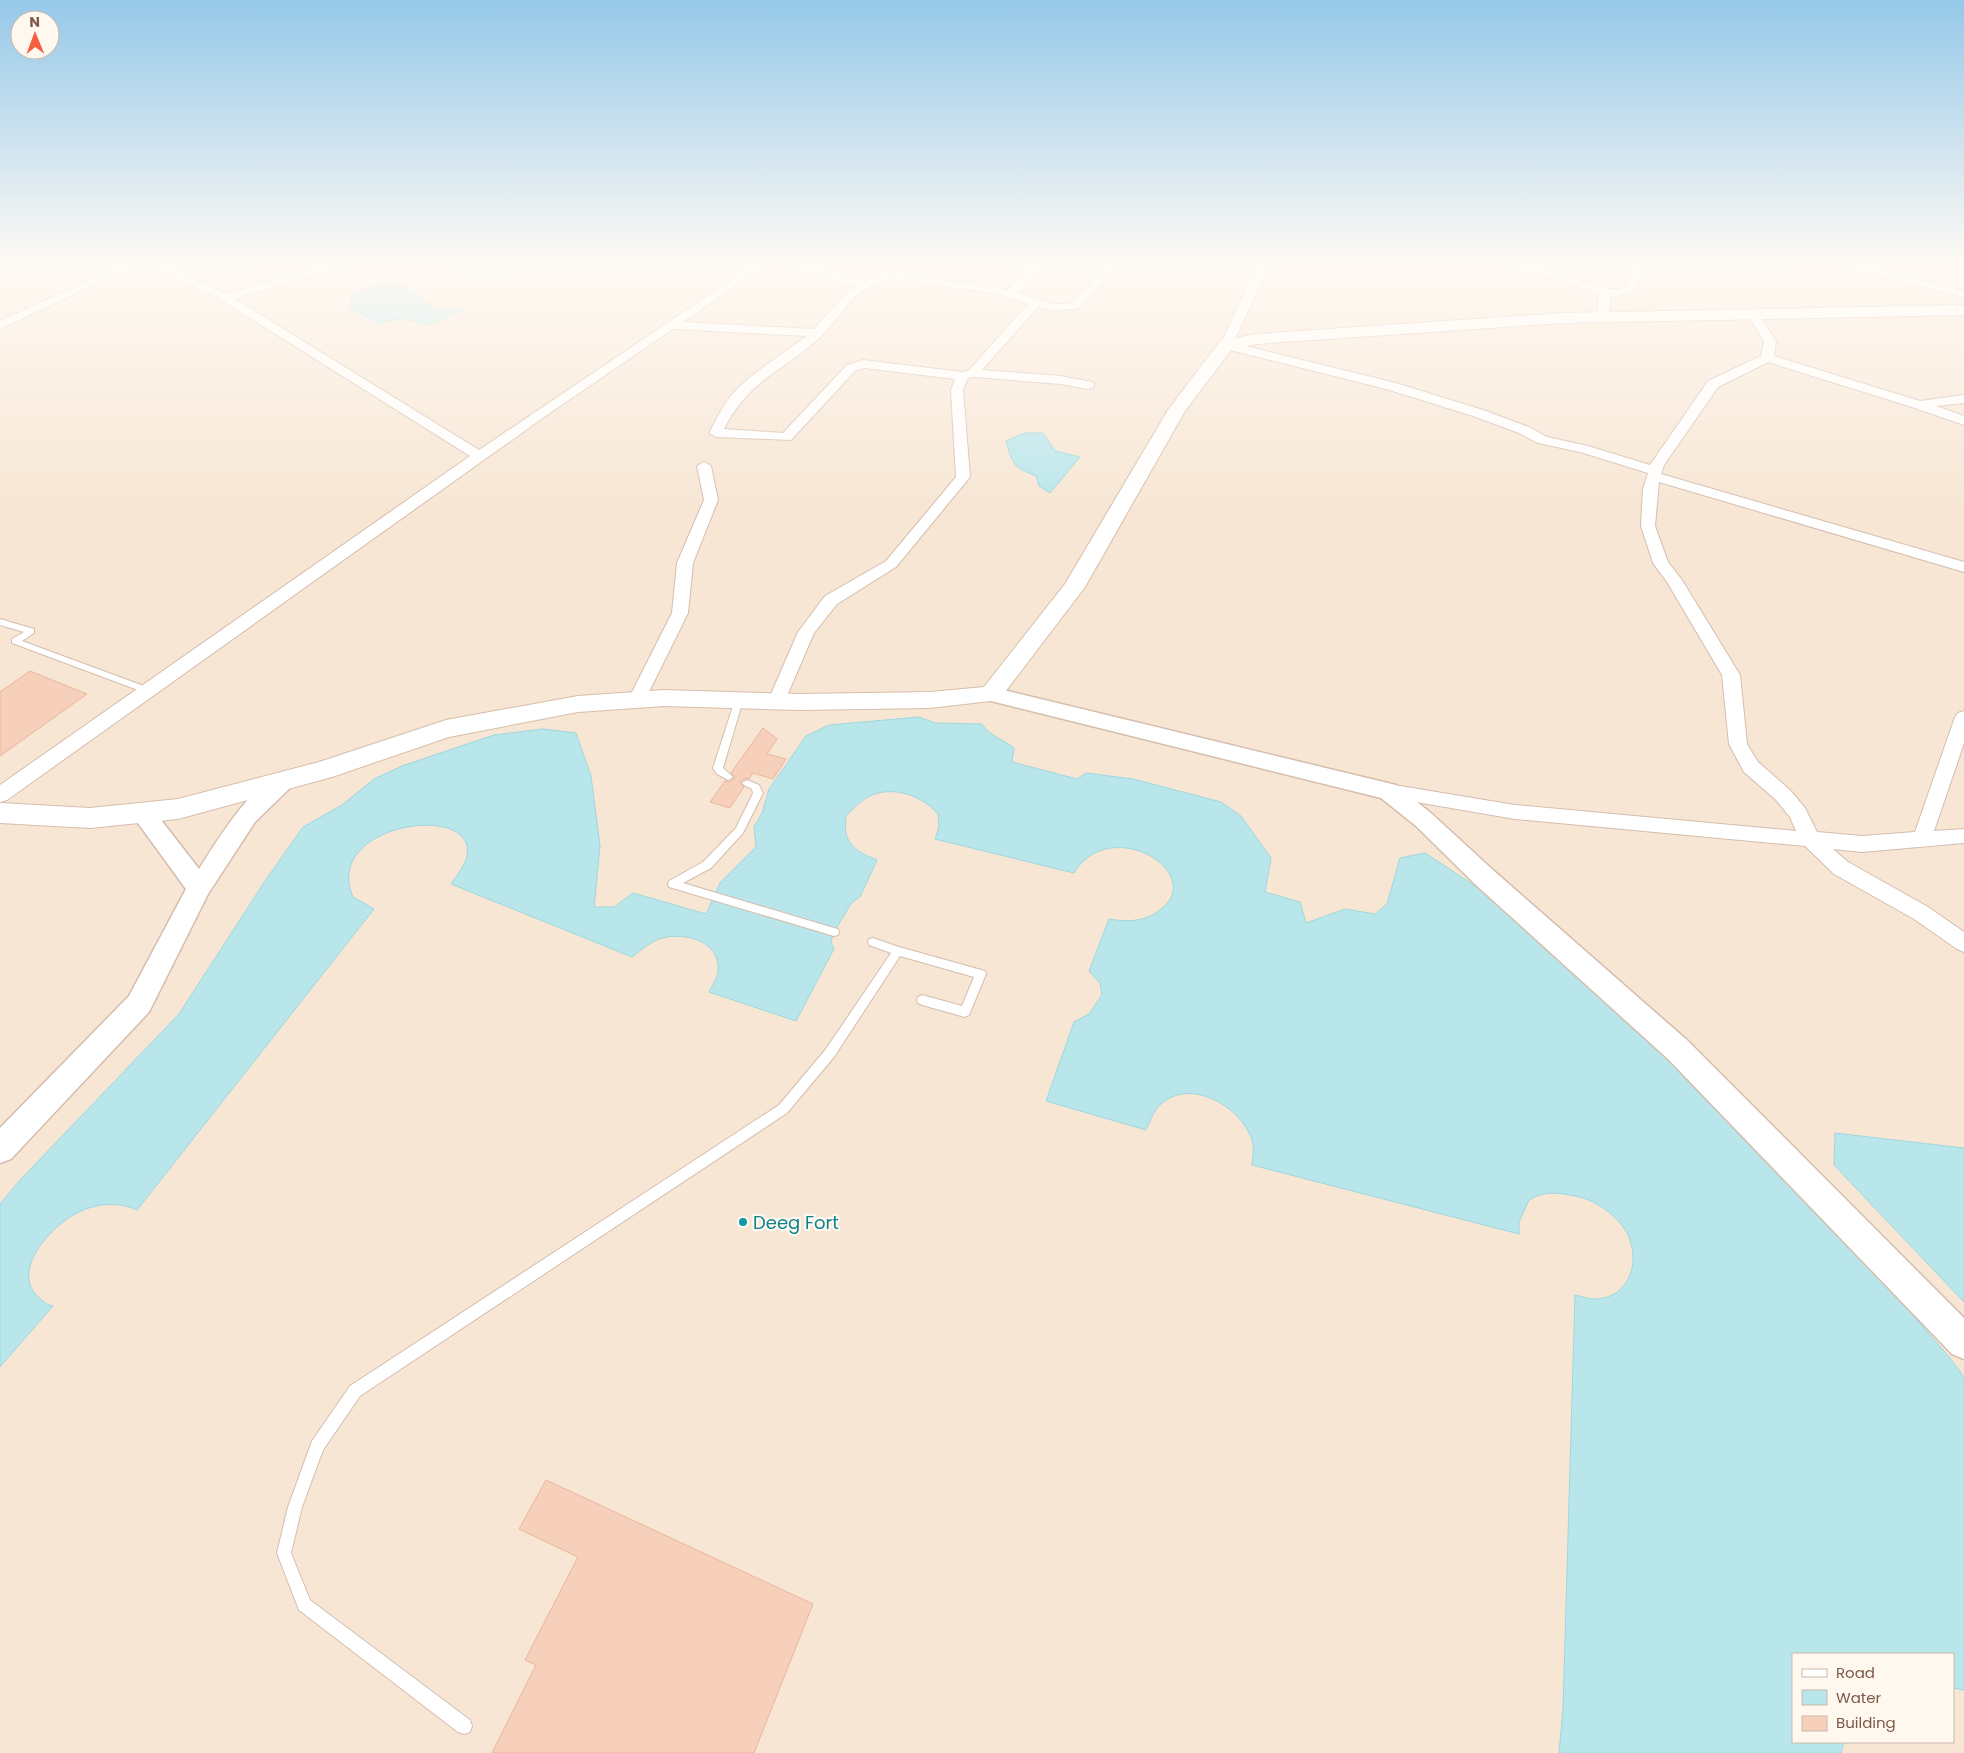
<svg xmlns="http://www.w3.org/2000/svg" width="1964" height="1753" font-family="Poppins,sans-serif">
<rect width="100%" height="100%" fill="#fef4e7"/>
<!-- residential -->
<path fill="#f7e6d4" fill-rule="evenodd" d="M0,265H1964V1753H0ZM1793,1654H1953V1742H1793Z"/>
<!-- water -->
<path fill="#b9e6eb" stroke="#9ed7de" d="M474,265L510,266L531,265C509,272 478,286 456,271Z
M402,285L437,310L463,308L461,310L428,325L403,318L378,323L350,307L353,294C367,285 386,286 402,285Z
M1025,433H1043L1055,451L1080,457L1050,493L1039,486L1036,476C1013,467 1013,465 1006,441Z
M919,717L935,723L982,724C989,736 1003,739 1014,748L1012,762L1077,779L1086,773L1133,779L1221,802L1241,816L1271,858L1265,892L1300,902L1306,923L1345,909L1375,914L1387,904L1400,858L1425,853L1507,907L1703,1088L1840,1231L1950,1358L1964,1377V1690L1953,1688V1654H1793V1742H1844L1841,1753H1559L1563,1709L1575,1295C1581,1296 1588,1299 1594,1299C1632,1299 1643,1256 1624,1228C1612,1211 1590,1197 1569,1195C1554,1192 1542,1192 1529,1200L1519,1222V1234L1252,1165C1253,1155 1255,1144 1250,1135C1237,1105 1190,1078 1161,1104C1154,1110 1150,1121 1146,1130L1046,1101L1074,1022L1089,1014L1102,995L1100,983L1089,971L1109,919C1127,922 1145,922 1160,910C1209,873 1110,813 1074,873L935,839L939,827L938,814C923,796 893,785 870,796C861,800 853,809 846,816C842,842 854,851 877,860L860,897L852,902L834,932L831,942L834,949L796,1021L709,992C712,986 718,978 718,971C721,941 685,932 662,938C651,941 641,950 632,957L451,884C458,873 470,861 467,846C458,804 323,828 353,897L374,909L137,1210C119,1202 99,1203 81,1211C55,1222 10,1268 37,1296C42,1300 46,1305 53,1306L0,1367V1204L20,1180L179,1014L265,881L303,827L342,805L374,779L402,766L494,735L543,729L576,733L591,776L600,846L594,907H614L633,893L706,914L720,883L756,847L754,827L762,813L769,789L806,736L829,725Z
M1835,1133L1964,1148V1302L1834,1165Z"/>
<!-- building -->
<path fill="#f7d0bc" stroke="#ebb59a" d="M30,671L87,694L0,756V692Z
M763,728L777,739L767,754L786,759L773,779L753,773L749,779L746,778L741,781V784L744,787L730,808L710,802L725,781L729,782L734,779V776L731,773Z
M546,1480L813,1604L754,1753H492L536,1665L525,1660L578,1557L519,1529Z"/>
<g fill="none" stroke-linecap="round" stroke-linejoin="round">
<!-- service casing -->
<g stroke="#d5bdae" stroke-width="2">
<path id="service" d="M0,619L34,629V633L22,641L152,689L153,691L149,694L146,693L12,643V639L24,632L0,625Z
M739,697L743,700L723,768L733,777L728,780L717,774L713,768L735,700Z
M747,780L759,785L763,793L743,833L711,868L683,883L834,928L838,929L839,932L838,935L834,936L669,887L668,884L669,881L703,862L736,828L753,793L752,789L744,785L742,783Z
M873,938L899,947L985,971L986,974L969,1015L965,1017L922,1005L918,1003L917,1000L918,997L922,995L962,1006L974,977L900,956L834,1057L787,1113L360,1396L323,1450L302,1507L291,1553L310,1600L470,1720L472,1726L470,1732L464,1734L458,1732L299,1610L277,1553L288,1507L312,1441L350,1386L779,1105L826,1049L891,953L869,945L868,942L869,939Z"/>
</g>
<!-- minor casing -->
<g stroke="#d5bdae" stroke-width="2">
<path id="minor" d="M123,265H137L0,329V321Z
M152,265H165L227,294L324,265H340L339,267L235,299L479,450L753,265H766L683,322L814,329L848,291L855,287L790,267L789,265H805L864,282L887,272L995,287L1008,290L1029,265H1040L1018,293L1053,304H1070L1107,267L1111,266L1117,269L1077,309L1052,310L1038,307L982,370L1060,376L1093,382L1094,385L1093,388L1088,389L1060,384L974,377L968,378L963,390L970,477L896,567L837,604L814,633L783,705L777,707L771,705L768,701L798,632L825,596L886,561L956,477L951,390L955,379L864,368L855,371L791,440L716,437L709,433C717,418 724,403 736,390C757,369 784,353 807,336L673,329L544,417L7,800L0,802V785L470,456L218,298L153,267ZM889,279L994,293L1028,304L969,370L962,372L863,360L847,365L783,433L724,429C748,381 780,373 817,340C832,328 841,310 855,297C863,289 878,284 889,279Z
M1256,265H1267V271L1233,343L1396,383L1483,410L1529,427L1547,437L1588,446L1650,465L1708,381L1761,356L1764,341L1748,315L1754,311L1758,313L1776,341L1774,356L1920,401L1964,395V403L1936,406L1964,416V425L1912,407L1768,362L1718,387L1664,465L1661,474L1964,562V572L1659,482L1655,526L1668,562L1682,580L1740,675L1747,744L1758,762L1790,790L1805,808L1817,832L1862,836L1915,832L1955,717L1958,713L1964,711V743L1934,831L1964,829V843L1862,852L1833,849L1848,862L1928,907L1964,932V952L1957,949L1914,919L1834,874L1805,846L1515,819L1381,796L1379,791L1381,786L1388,784L1515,805L1796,831L1790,817L1776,800L1744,772L1729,744L1722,675L1667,582L1653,563L1641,526L1643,489L1648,473L1580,452L1538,443L1519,433L1473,416L1386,389L1222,348L1220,345L1255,271Z
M1505,265H1524L1565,275L1606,289H1620L1626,285L1632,265H1643C1637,287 1636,297 1610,296L1609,316L1603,320L1597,316L1599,294L1557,279L1507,267Z
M1840,265H1858L1964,291V297L1842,267Z
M704,462L711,466L718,500L693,563L688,613L643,704L637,706L631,704L628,700L672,613L677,563L704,500L697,466Z"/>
</g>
<!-- tertiary casing -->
<g stroke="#d5bdae" stroke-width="3">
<path id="tertiary" d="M991,687L1396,785L1432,814L1494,871L1688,1041L1964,1318V1359L1952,1354L1668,1059L1476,885L1416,826L1381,798L983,699L980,694L983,689Z
M283,772L291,775L295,781L291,787L255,822L208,894L149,1012L11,1159L0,1163V1128L129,996L186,889L135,819L131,813L135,807L143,804L151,807L199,869C216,842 253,782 283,772Z"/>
</g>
<!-- secondary casing -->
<g stroke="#d8bdaa" stroke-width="2">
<path id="secondary" d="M1964,305V315L1563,323L1257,344L1232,349L1185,411L1085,587L999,700L930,708L800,710L664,706L578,712L449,737L332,777L178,819L90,828L0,823V803L90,808L178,799L319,762L446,720L578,696L664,690L800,694L930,692L984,687L1065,584L1168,410L1220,341L1257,334L1563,313Z"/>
</g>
<!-- service -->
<use href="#service" fill="#fff" fill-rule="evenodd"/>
<!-- minor -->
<use href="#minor" fill="#fff" fill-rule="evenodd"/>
<!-- tertiary -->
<use href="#tertiary" fill="#fff" fill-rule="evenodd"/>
<!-- secondary -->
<use href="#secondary" fill="#fff" fill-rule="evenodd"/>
</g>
<!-- sky -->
<linearGradient id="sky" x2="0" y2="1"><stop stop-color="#95c8e9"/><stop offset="0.52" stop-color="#fffaf4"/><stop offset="1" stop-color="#fffaf4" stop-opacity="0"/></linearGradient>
<rect width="1964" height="510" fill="url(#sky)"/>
<!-- markers -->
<circle fill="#0f9aa8" stroke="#fff8ef" stroke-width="2" cx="743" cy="1222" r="5"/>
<g text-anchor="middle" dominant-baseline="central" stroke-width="4.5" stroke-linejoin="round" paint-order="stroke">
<!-- near-culture labels -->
<g font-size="18" fill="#0d838f" stroke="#fff8ef" text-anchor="start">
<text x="753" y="1222">Deeg Fort</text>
</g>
</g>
<!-- legend -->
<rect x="1792" y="1653" width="162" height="90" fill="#fff8ef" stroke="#cbb8ac"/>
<rect x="1802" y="1669" width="25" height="8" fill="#ffffff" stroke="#cbb8ac"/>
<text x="1836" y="1678" font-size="15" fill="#7c5848">Road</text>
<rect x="1802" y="1690" width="25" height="15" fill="#b9e6eb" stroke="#cbb8ac"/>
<text x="1836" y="1703" font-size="15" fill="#7c5848">Water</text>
<rect x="1802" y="1716" width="25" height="15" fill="#f7d0bc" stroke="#cbb8ac"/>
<text x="1836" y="1728" font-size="15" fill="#7c5848">Building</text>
<!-- north arrow -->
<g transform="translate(35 35) rotate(359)"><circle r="24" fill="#fff8ef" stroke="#cbb8ac"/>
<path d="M0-4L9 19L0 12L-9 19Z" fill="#f46041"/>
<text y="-8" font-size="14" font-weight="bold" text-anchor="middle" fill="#7c5848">N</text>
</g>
</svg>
